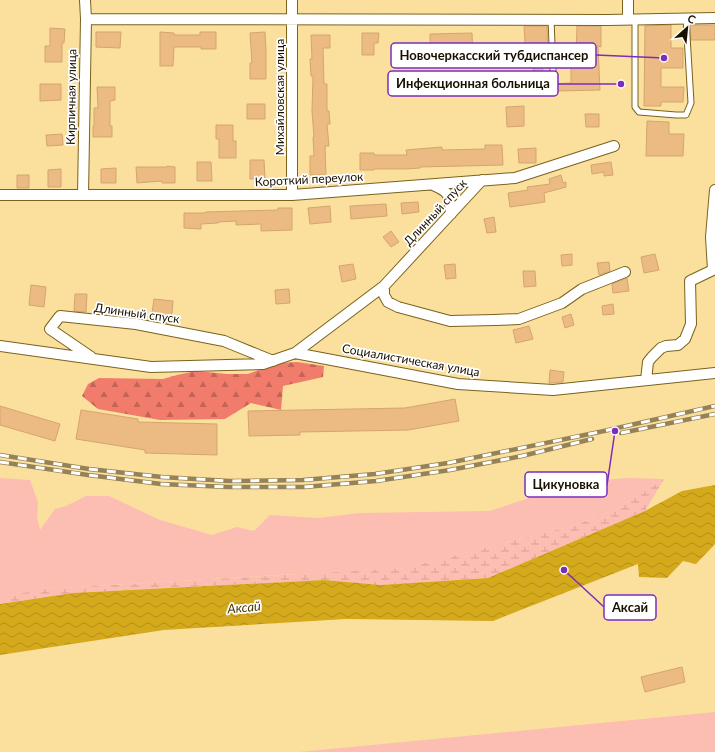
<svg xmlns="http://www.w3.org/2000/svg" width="715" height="752" font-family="Lato,sans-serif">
<defs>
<pattern id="forest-firs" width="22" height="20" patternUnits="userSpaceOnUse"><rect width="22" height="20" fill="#f27c6c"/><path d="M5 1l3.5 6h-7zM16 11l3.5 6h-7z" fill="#c36456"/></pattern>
<pattern id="wetland-marsh" width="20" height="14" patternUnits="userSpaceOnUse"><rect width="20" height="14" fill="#fcbdb3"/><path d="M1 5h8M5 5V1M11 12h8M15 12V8" fill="none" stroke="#d7a198"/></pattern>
<pattern id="water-waves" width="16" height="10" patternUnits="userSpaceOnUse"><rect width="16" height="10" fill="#d4a91c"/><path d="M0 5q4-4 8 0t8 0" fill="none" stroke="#b59018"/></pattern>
</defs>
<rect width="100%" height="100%" fill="#fae09c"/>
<!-- green -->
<path fill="#fcbdb3" d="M0,478L30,480L38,502L37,518L40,530L55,509L66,506L86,496H109L160,520L212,535L237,527L254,531L270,515L318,518L360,513L490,511L576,482L629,478L664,479L617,509L572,526L405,568L348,572L279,575L42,589L0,598Z
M715,712V752H299Z"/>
<!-- forest -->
<path fill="url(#forest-firs)" d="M297,362L324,366L323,377L283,386L281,410L251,403L225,419L160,420L98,409L82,396L88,384L99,378L163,379L177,375L196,371L227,374H248L278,363Z"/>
<!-- wetland -->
<path fill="url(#wetland-marsh)" d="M664,479L645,511L488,578L381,585L324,580L73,593L0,604V598L42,589L405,568L572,526L617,509Z"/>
<!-- water -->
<path fill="url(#water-waves)" d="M715,485V544L696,564L683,561L667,578L639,577L638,564L493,621L346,619L164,630L0,655V604L73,593L324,580L381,585L488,578L645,511L682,491Z"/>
<!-- building -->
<path fill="#ecbb84" stroke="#d4a56e" d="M671,25V48H683V68H661V87H684L683,102H661V106H644L645,26Z
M690,25H715V40H691Z
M524,26H547L548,60H542L543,77H551L552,84L571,83V56H576L577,26H601V47L598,46L600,90L557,91V93H534L533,60H526Z
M50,28L65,29L64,43H62V62H45V46H50Z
M96,32H121L120,48L96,47Z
M160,32L174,33V35H200V32H216V49H201V47H174L173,66H160Z
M265,32L266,50V79H250V63H252L250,33Z
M362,33H379L378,43H374V55H362Z
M472,33L473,59L451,60V51L430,52V34Z
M311,35H330V48H323L324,84H327V111H329L330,124H327L329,146H325L326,175H310V156H314L313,137H314L312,111L313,76H311L310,59H312Z
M40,84H61V100L40,101Z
M97,87H115V100L110,101V126H112V137H93V126H94V108H98Z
M247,104H265V119H247Z
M524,106V126L507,127L506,107Z
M585,114H599V127H586Z
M647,121L669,122V134H684L683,156H646Z
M216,125H233V141H236V158H219V139H216Z
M62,134L63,145L47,146L46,135Z
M485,145H502L503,165L420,167V168L406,169H374V170H360V153H374V155H407L406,150L442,147V150L485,149Z
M536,148V163H519L518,149Z
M250,160H264L265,178L250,179Z
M197,162H211L212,181H197Z
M611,162L613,175L604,176V172L592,174L591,165Z
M167,166L175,167V183H162V181L137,183L136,167H167Z
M116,168V183H101V169Z
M61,169V187H48V170Z
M17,175H29V188H17Z
M561,175L563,183L566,182V187L544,193L545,202L510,207L508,193L528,190L527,187L550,184L549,179Z
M418,202L419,212L402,214L401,203Z
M386,204L387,216L351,219L350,206Z
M330,206L331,222L310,224L308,208Z
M278,208H292V230L261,231V224L236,225V221L218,222V223L201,224V229L184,228V213H205V212L278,210Z
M494,217L496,232L487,233L484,219Z
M391,231L399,242L391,247L383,237Z
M572,254V265L562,266L561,255Z
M655,254L659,270L644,273L641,257Z
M609,262L610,271L599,275L597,263Z
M353,264L356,279L342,282L339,266Z
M455,264L456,278L446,279L444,265Z
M523,271H535L536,286L524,287Z
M627,278L629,291L613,293L612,284Z
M31,285L46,287L44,307L29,305Z
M289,289L290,303L276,304L275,290Z
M75,294H87L86,312L74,311Z
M154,299L173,301L171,324L151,320Z
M613,304L614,314L603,315L602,306Z
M571,314L574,325L565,328L562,317Z
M529,326L533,339L516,343L513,330Z
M550,370L564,372L563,382L549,383Z
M455,399L459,421L408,430L300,432V435L249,436L248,411L405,408Z
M0,406L60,424L55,441L0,425Z
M81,410L138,419V422L217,424V455L145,453V450L76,439Z
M682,667L685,682L645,692L641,677Z"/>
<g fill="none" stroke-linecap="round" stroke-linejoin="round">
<!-- lane casing -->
<g stroke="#7a621d" stroke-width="7">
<path id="lane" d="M551,19L553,70
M635,19V107L639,112L676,115H686L691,103L686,18"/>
</g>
<!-- street casing -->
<g stroke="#7a621d" stroke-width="12">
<path id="street" d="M292,0V195
M86,19L608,20L715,18
M628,19V0
M433,185C451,193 449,195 451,214
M0,195H292L515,178L614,146
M83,195L86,19L85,0
M384,286V295L388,302L398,307L450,321L495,320L519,319L562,303L582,289L625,272
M0,346L151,367L263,364L295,353L384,286L482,180
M295,353L458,384L553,390L715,373
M91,357L50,329L60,316L136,324L224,341L273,361
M646,380L648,362L652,357L661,348L666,346L678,345L685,339L691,324L690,281L713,270L711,237L715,190"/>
</g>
<!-- lane -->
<use href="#lane" stroke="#fff" stroke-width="5"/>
<!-- street -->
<use href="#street" stroke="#fff" stroke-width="10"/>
<!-- rail casing -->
<g stroke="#958256" stroke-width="4.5">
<path id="rail" d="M621,433L715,414
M0,455L89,469L162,477L229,481L303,480L375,474L448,463L604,431L715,406
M0,462L88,475L161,484L228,487H304L376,481L450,470L522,456L592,439"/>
</g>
<!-- rail -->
<use href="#rail" stroke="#fff" stroke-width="3" stroke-dasharray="9" stroke-linecap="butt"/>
</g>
<g text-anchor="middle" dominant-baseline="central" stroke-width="3.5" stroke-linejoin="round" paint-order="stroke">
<!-- street labels -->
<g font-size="12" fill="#1a1000" stroke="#fff">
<text transform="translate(71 97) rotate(-89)">Кирпичная улица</text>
<text transform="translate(279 97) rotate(-90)">Михайловская улица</text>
<text transform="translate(309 179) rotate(-3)">Короткий переулок</text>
<text transform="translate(435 212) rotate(-47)">Длинный спуск</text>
<text transform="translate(137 313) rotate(8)">Длинный спуск</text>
<text transform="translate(411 360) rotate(10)">Социалистическая улица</text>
</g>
<!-- water labels -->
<g font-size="13" font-style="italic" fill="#4b3902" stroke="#fff">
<text transform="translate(244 607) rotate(-5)">Аксай</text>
</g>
</g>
<!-- callouts -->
<path fill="none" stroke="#7b2cbf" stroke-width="1.5" d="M664 58L596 55M621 84L558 84M615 431L607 485M564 570L604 607"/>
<g fill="#7b2cbf" stroke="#fff" stroke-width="1.5">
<circle cx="664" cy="58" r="4"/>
<circle cx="621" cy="84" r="4"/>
<circle cx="615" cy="431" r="4"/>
<circle cx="564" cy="570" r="4"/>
</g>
<g fill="#fff" stroke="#7b2cbf" stroke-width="1.5">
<rect x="391" y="43" width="205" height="25" rx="4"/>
<rect x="388" y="71" width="170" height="25" rx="4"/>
<rect x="525" y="472" width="82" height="25" rx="4"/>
<rect x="604" y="595" width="52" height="25" rx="4"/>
</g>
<g font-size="13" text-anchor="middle" font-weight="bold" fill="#1a1000">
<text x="494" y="60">Новочеркасский тубдиспансер</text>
<text x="473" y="88">Инфекционная больница</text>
<text x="566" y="489">Цикуновка</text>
<text x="630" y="612">Аксай</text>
</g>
<!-- north arrow -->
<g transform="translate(687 28) rotate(27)" stroke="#ffffff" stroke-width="3" paint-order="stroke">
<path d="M0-3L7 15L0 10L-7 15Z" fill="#1a1000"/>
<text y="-6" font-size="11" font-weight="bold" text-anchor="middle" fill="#1a1000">С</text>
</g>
</svg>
